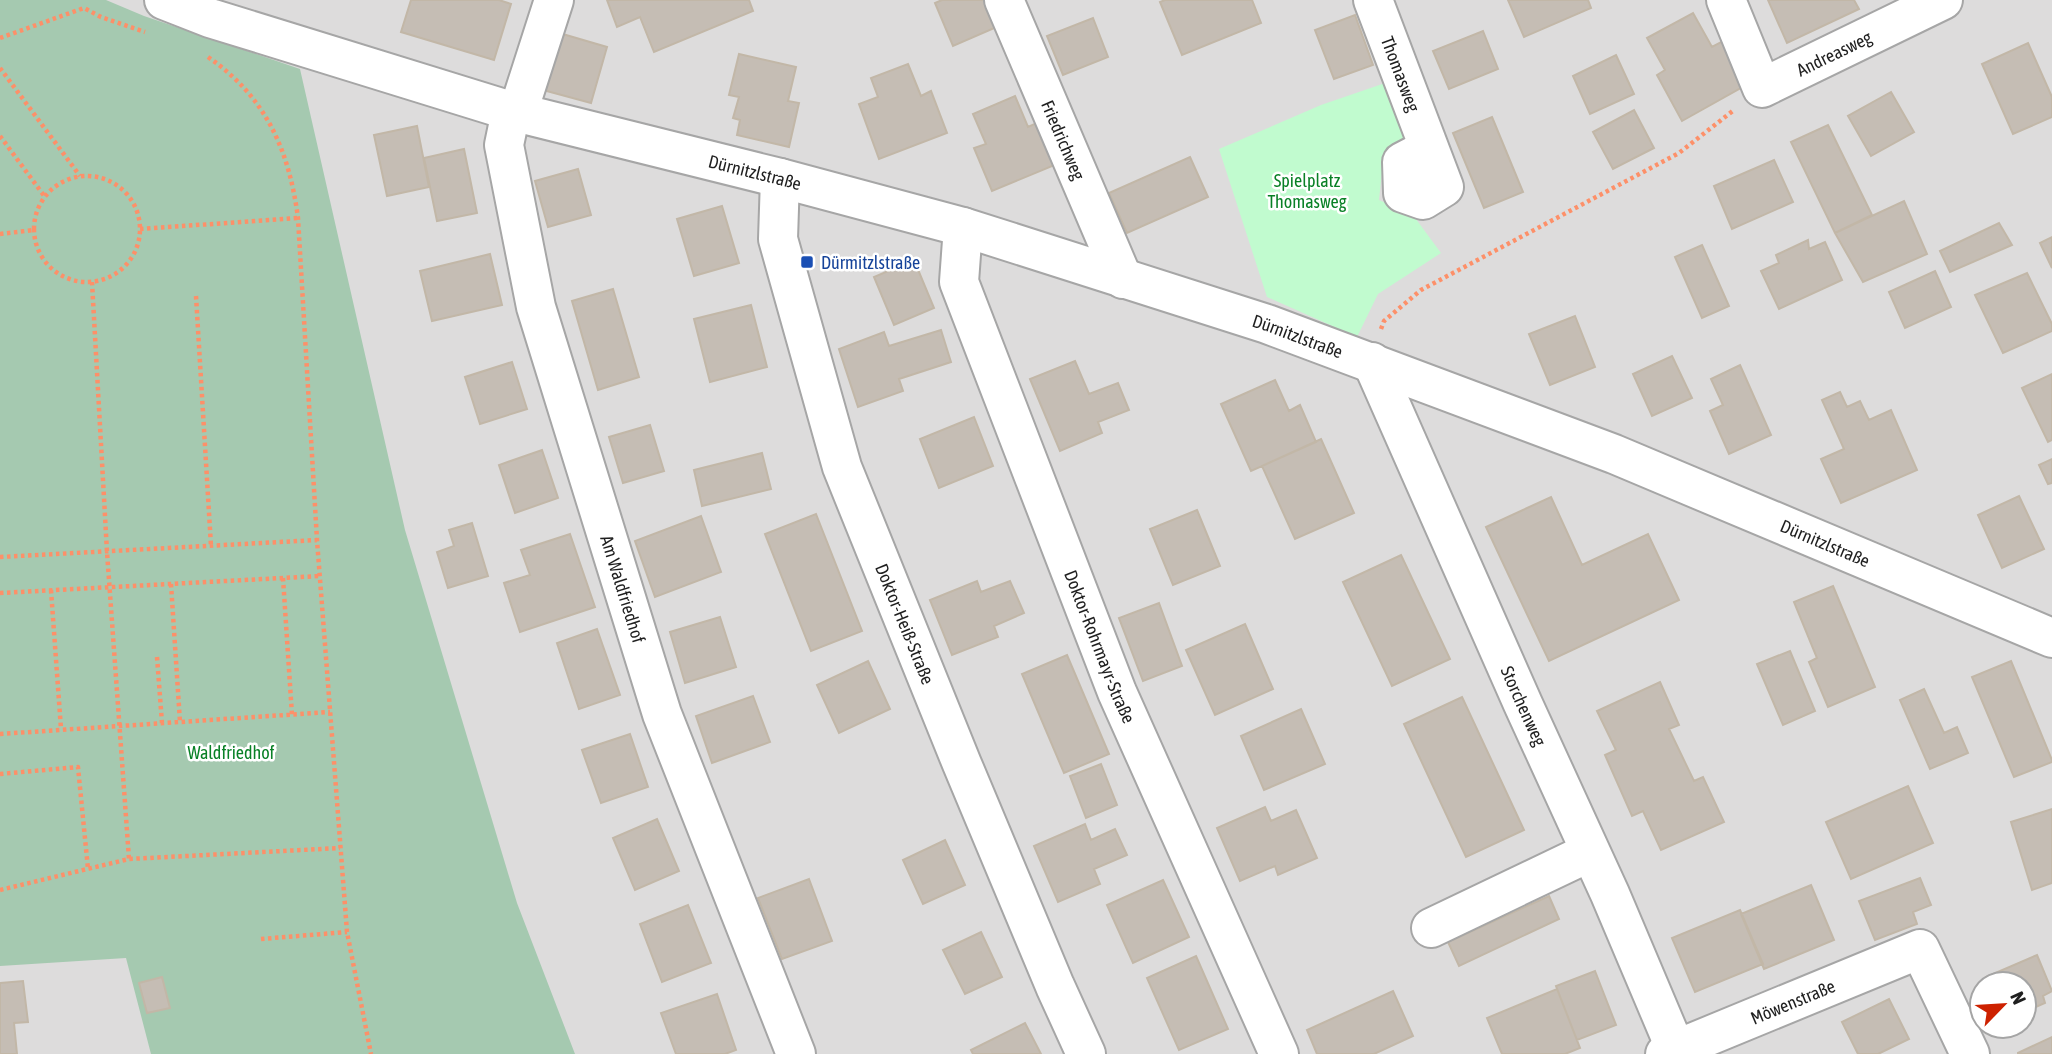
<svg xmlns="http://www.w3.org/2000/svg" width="2052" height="1054" font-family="'Asap Condensed',sans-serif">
<rect width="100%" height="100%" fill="#f0eee5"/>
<!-- residential -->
<path fill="#dddcdc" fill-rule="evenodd" d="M0,0H2052V1054H0ZM1982,984H2024V1026H1982Z"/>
<!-- cemetery -->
<path fill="#a5c9b0" d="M0,0H106L144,16L300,69L405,530L517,903L575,1054H151L126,958L0,966Z"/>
<!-- park -->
<path fill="#c1fbcf" d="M1391,81L1415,138L1384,153L1379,200L1413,215L1441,253L1378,294L1357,337L1267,297L1219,149L1321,105Z"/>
<!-- building -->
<path fill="#c5bdb4" stroke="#c2b7a7" stroke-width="2" d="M411,0H499L511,4L494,60L401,32Z
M607,0H749L753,11L654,52L640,17L617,27Z
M942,0H988L999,26L953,46L935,3Z
M1165,0H1252L1261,23L1182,55L1160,2Z
M1508,0H1588L1591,8L1524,37Z
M1768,0H1854L1859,9L1787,43Z
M1693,13L1712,47L1723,41L1746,85L1682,121L1657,75L1665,70L1647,38Z
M1355,15L1373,65L1334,79L1315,30Z
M1093,18L1108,57L1063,75L1047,36Z
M549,30L607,47L591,103L532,87Z
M1483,31L1498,69L1449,89L1433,51Z
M2028,43L2052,97V117L2013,134L1982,64Z
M739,54L796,67L788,101L799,103L789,147L737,135L740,120L733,118L739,97L729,95Z
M1616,55L1634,94L1590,114L1573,76Z
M908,64L921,96L931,91L947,133L879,159L859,104L878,97L871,78Z
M1891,92L1914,132L1871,156L1848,116Z
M1015,96L1028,127L1039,122L1057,164L992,191L974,148L986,144L973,114Z
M1634,110L1654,148L1613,169L1593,132Z
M1492,117L1523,192L1484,208L1453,133Z
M1828,125L1872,215L1835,233L1791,142Z
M417,126L429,187L387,196L374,135Z
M464,149L477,213L437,221L424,158Z
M1190,157L1208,197L1127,233L1109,193Z
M1774,160L1793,202L1732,229L1714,186Z
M578,169L591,215L548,227L535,181Z
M1904,201L1927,254L1863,282L1835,233Z
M722,206L739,263L694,276L677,219Z
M1999,223L2012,245L1950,272L1940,251Z
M2052,237V268L2040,243Z
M1808,240L1809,249L1825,242L1842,280L1779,309L1761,271L1779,263L1776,255Z
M1702,245L1729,306L1702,318L1675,257Z
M490,254L502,305L432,321L420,271Z
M914,260L934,308L894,325L874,277Z
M1935,271L1951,307L1905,328L1889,292Z
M2027,273L2052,324V331L2003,353L1975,295Z
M613,289L639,377L598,390L572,301Z
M751,305L767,367L710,382L694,319Z
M1575,316L1595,367L1550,385L1529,334Z
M941,330L951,362L899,379L903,391L858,407L839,349L884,332L889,346Z
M1672,356L1692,398L1652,416L1633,374Z
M1075,361L1089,394L1118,383L1129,410L1098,422L1102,433L1060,451L1030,379Z
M512,362L527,409L480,424L465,377Z
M1740,365L1771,435L1729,454L1710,411L1723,405L1711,379Z
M2052,374V440L2048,442L2022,388Z
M1275,380L1289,411L1300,405L1316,442L1251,471L1221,404Z
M1840,392L1847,407L1860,401L1869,420L1891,410L1917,470L1841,503L1821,459L1844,449L1822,400Z
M974,417L993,466L939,488L920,439Z
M650,425L664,471L623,483L609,437Z
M1321,439L1354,513L1295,539L1262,466Z
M542,450L558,498L515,513L499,465Z
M762,453L771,489L702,506L694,470Z
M2052,459V483L2048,484L2039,465Z
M2019,496L2044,549L2002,568L1978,515Z
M1551,497L1582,565L1648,534L1679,600L1549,661L1486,527Z
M1197,510L1220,566L1173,585L1150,529Z
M816,514L862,631L811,651L765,534Z
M701,516L721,572L655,597L635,541Z
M472,523L488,576L448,588L437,552L454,546L449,530Z
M570,534L595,607L520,632L504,583L530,575L521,550Z
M1401,555L1450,659L1392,686L1343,582Z
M977,581L981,592L1010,581L1024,613L994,626L998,637L952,655L930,600Z
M1833,586L1875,687L1828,707L1809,662L1817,658L1794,602Z
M1159,603L1182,666L1143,681L1119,618Z
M720,617L736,667L685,683L670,632Z
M1245,624L1273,689L1215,715L1186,650Z
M597,629L620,695L579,709L557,643Z
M1790,651L1815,711L1783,725L1757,664Z
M1067,655L1109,754L1064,773L1022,674Z
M868,661L890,709L839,733L817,685Z
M2011,661L2052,760V762L2014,777L1972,677Z
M1660,682L1679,725L1669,729L1694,781L1703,777L1724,822L1661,850L1643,811L1632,816L1605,755L1616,750L1597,711Z
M1924,689L1944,733L1957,727L1968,753L1930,769L1900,700Z
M753,696L770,742L712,763L696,716Z
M1462,697L1524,830L1466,857L1404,724Z
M1301,709L1325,764L1264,790L1241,736Z
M630,734L648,787L601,803L582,750Z
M1101,764L1117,805L1086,818L1070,776Z
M1908,786L1933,843L1851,879L1826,822Z
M1265,807L1271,821L1296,810L1317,858L1278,875L1275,866L1240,881L1217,828Z
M2052,809V883L2032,890L2011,822Z
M657,819L679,871L635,890L613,838Z
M1085,824L1091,840L1115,829L1127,855L1094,869L1100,884L1058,902L1034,846Z
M945,840L965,885L923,904L903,860Z
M1920,878L1931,905L1913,912L1917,924L1875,940L1859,901Z
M809,879L832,941L782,959L758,898Z
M1163,880L1189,937L1133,963L1107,905Z
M1811,885L1834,940L1764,969L1741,914Z
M1549,896L1559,919L1459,966L1448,942Z
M688,905L711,963L662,982L640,924Z
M1740,910L1763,964L1695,992L1672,938Z
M981,932L1002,977L965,994L943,950Z
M2037,955L2052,991L2043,996L2045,1003L2024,1012V984H1989L1986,977Z
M1196,956L1228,1029L1179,1050L1147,978Z
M1595,971L1616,1025L1577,1040L1556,986Z
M162,977L170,1008L147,1013L139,983Z
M23,981L28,1022L14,1023L17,1054H0V983Z
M1557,989L1580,1048L1565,1054H1502L1487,1018Z
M1393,991L1413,1036L1374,1054H1317L1307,1030Z
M717,994L736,1050L725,1054H676L661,1013Z
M1889,999L1909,1039L1878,1054H1858L1842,1022Z
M1025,1023L1041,1054H973L971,1050Z
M2052,1037V1054H2018V1053Z"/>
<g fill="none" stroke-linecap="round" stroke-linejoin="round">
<!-- minor casing -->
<g stroke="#a6a6a6" stroke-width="42">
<g id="minor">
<path id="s1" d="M164,0L210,18L511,111L780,178L963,227L1267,324L1614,454L2052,638"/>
<path id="s2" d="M1004,0L1123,279"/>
<path id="s3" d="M1373,0L1444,187L1423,200L1403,193L1402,162L1429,148"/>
<path id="s4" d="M1726,0L1762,88L1943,0"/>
<path id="s5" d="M511,111L504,145L536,307L662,714L796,1054"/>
<path d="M518,112L554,0"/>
<path id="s6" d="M780,178L778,239L842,467L962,764L1055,986L1086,1054"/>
<path id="s7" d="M963,227L959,282L1117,692L1279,1054"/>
<path id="s8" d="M1372,362L1523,704L1610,894L1676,1050"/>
<path d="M1431,928L1590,852"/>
<path id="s9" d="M1665,1054L1920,949L1970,1054"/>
</g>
</g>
<!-- path -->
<path stroke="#fd9069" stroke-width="4.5" stroke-dasharray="3.5 3.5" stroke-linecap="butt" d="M0,38L84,8L101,17L145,32
M208,57C266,97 289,150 298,218L317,540L347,932L371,1054
M0,68L80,176
M0,136L45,197
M34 229a53 53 0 1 1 106 0a53 53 0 1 1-106 0Z
M140,229L298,218
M0,234L34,230
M92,282L107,552L129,859
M196,296L211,546
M1381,329L1384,321L1421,290L1679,153L1734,110
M0,557L317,540
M283,578L292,715
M171,584L180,722
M51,590L61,729
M0,593L320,576
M157,657L162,723
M0,734L330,712
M0,774L78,767L88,869
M0,890L129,859L340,848
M261,939L347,932"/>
<!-- minor -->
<use href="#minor" stroke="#fff" stroke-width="38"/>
</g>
<!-- markers -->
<rect fill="#1a4fb4" stroke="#fff" stroke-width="2.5" x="800" y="255" width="14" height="14" rx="3.5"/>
<g text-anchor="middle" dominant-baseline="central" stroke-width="5" stroke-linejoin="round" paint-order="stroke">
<!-- street labels -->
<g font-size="18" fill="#1f1f1f" stroke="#fff">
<text stroke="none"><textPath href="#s4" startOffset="175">Andreasweg</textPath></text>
<text stroke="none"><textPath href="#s3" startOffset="79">Thomasweg</textPath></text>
<text stroke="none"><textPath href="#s2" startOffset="152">Friedrichweg</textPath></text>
<text stroke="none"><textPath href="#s1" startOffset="616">Dürnitzlstraße</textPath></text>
<text stroke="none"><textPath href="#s1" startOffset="1183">Dürnitzlstraße</textPath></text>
<text stroke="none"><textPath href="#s1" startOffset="1750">Dürnitzlstraße</textPath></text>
<text stroke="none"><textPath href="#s5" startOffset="495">Am Waldfriedhof</textPath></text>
<text stroke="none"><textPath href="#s6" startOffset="467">Doktor-Heiß-Straße</textPath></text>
<text stroke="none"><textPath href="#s7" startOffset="446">Doktor-Rohrmayr-Straße</textPath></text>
<text stroke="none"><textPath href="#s8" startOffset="376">Storchenweg</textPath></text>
<text stroke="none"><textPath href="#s9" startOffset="138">Möwenstraße</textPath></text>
</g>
<!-- park labels -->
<g font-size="18" fill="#098026" stroke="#fff">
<text x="1307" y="180">Spielplatz<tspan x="1307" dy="21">Thomasweg</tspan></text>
<text x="231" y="752">Waldfriedhof</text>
</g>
<!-- transit labels -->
<g font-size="18" fill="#164399" stroke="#fff" text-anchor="start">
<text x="821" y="262">Dürmitzlstraße</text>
</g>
</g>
<!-- north arrow -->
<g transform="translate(2003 1005) rotate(65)"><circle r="33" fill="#ffffff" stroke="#a5a5a5" stroke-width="2"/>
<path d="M0-5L12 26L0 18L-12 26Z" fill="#cd2100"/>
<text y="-10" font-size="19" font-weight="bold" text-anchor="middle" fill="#1f1f1f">N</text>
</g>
</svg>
